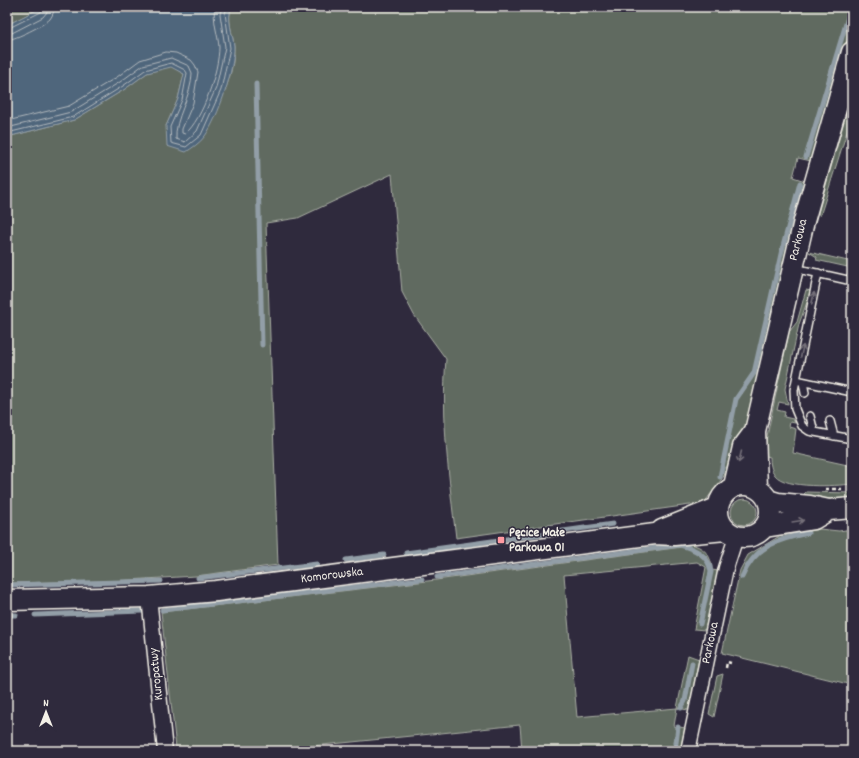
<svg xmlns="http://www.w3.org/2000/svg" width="859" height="758" font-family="Dekko,sans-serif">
<rect width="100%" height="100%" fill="#2f2a3d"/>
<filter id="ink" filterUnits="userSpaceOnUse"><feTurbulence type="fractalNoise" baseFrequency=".025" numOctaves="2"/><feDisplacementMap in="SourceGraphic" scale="8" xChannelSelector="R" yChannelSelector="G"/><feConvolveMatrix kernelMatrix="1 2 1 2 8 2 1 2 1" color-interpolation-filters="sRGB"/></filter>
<g filter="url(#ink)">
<!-- green -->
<path fill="#606b60" stroke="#aaaea4" d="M7,7H42L7,25Z
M232,7H852V23L811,161L798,158L793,177L805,181L754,406L738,447L733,446L724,476L704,503L456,538C449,478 441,419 446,359L414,315L402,292L392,174L298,218L266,223L278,565L196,576L111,581L7,583V137L74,120L125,89L147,73L171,66L184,74L178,99L166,126L215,115C224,94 235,69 234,46C233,34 226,18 232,7Z
M847,111L852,116L820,216L818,213Z
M809,252L852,262V268L816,260L817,257Z
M806,290L811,291L799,324L785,389L788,404L779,402L777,410L785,412L784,417L793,419L795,423L790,422L789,427L796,429L793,453L852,466V484C835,486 786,489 775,475C771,470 770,463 770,457L763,455L789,332L797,322Z
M806,492L852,493V498L803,500V495Z
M731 512a13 13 0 1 1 26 0a13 13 0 1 1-26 0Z
M819,529L839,531L852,529V685L722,653L740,570L748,555L778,537Z
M681,539H690L689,544C704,546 712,556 712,570L718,571L705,630L694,629L706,567L697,562L564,575L577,717L677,708L688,655L699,659L689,709L688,710L677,708L674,726L685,728L680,751H522L520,725L263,751H180L176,748L161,612L436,580L682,547Z
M723,674L714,717L709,714L717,676Z"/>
<!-- water -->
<path fill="#50667c" stroke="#929ea7" d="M42,7H232C226,18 233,34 234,46C235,68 218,118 205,136C200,143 192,148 186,152L167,146L166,126L178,99L184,74L171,67L147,73L125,89L74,120L7,137V25Z"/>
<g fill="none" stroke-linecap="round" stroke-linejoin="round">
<!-- shore -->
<path stroke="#b2b9bd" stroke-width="1" d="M7,29L41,12L43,7
M7,34L12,33L43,17L47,12L48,7
M7,40C16,39 44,25 50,19C53,15 54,11 54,7
M7,121L69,106L117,77L140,60L166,52L176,53L191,60L195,65L198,72L193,103L182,129V133L185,134C203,119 219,70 219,47C218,34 212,20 215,7
M7,128L71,112L120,82L143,65L171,58L189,66L192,73C192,96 174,119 176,139L185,142L197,131L216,88L225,47L220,14L222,7
M7,133L73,117L123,86L145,70L171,63L185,70L187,73L182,100L170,127L171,143L186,147L201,135L221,90L230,48L225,13L228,7"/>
<!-- stream -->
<path stroke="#929ea7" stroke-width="5" d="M256,84L262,345
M806,157L851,7
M720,477L736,399L754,373L781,254L800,183
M406,553L613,524
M346,560L384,555
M437,577L680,545C695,549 709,555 711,572L700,624
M742,577C755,546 778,539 808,533
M198,578L317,564
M7,585L161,581
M162,610L422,579
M7,615H16
M35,615L142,611
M681,708L685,701L692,663
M675,751L678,727"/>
<!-- lane casing -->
<g stroke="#f4f1e8" stroke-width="10">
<path id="lane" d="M794,268L852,281
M818,273L794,390L795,409L802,426L809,431L852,439
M796,380L852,392
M803,382L805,393
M810,416L814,432
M830,421L834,436"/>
</g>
<!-- street casing -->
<g stroke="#f4f1e8" stroke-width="17">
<path id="street" d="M149,597L165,751
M688,751L726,568L736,537"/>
</g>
<!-- secondary casing -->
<g stroke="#f4f1e8" stroke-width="23">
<path id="secondary" d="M718 511a26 26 0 1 1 52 0a26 26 0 1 1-52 0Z
M734,486L743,447L755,431
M757,488L755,431L804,221L852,52
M768,500L778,503L810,506L829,510L852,508
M765,527L814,519L829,510
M662,530L717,508
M7,600L149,597L216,591L655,534L674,535L725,530"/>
</g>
<!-- path -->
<path stroke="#f4f1e8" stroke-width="2.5" stroke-dasharray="4 3" stroke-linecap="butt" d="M825,489H842
M726,668L727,662L731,663"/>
<!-- lane -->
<use href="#lane" stroke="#2f2a3d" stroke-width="7"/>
<!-- street -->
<use href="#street" stroke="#2f2a3d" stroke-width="14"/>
<!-- secondary -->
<use href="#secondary" stroke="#2f2a3d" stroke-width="20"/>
</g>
<!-- one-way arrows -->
<defs><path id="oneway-shaft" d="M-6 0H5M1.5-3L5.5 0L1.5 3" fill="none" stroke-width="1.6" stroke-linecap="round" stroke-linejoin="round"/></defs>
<g stroke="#747079">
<use href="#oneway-shaft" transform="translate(813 298) rotate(-78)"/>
<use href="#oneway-shaft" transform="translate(802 351) rotate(-78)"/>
<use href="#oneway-shaft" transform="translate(740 457) rotate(104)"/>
<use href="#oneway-shaft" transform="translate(798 521) rotate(-9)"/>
</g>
</g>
<!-- markers -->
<rect fill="#ff9aa2" stroke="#2f2a3d" stroke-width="1.5" x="497" y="536" width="8" height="8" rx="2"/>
<g text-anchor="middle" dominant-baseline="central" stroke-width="3" stroke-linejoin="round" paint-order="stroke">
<!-- street labels -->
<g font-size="13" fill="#f4f1e8" stroke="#2f2a3d">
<text transform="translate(799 240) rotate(-76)">Parkowa</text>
<text transform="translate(332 576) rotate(-7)">Komorowska</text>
<text transform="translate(711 643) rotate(-78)">Parkowa</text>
<text transform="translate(157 674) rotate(-96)">Kuropatwy</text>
</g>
<!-- poi labels -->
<g font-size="13" font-weight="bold" fill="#f4f1e8" stroke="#2f2a3d" text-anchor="start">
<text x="509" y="533">Pęcice Małe<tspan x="509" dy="15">Parkowa 01</tspan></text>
</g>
</g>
<!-- margin -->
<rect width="859" height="758" fill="none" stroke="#2f2a3d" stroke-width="24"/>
<rect x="12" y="12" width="835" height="734" fill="none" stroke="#f4f1e8" stroke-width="1.5" filter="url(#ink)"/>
<!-- north arrow -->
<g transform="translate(46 712)" stroke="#2f2a3d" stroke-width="3" paint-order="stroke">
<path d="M0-3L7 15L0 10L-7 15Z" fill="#f4f1e8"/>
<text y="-6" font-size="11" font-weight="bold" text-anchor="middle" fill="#f4f1e8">N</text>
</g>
</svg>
